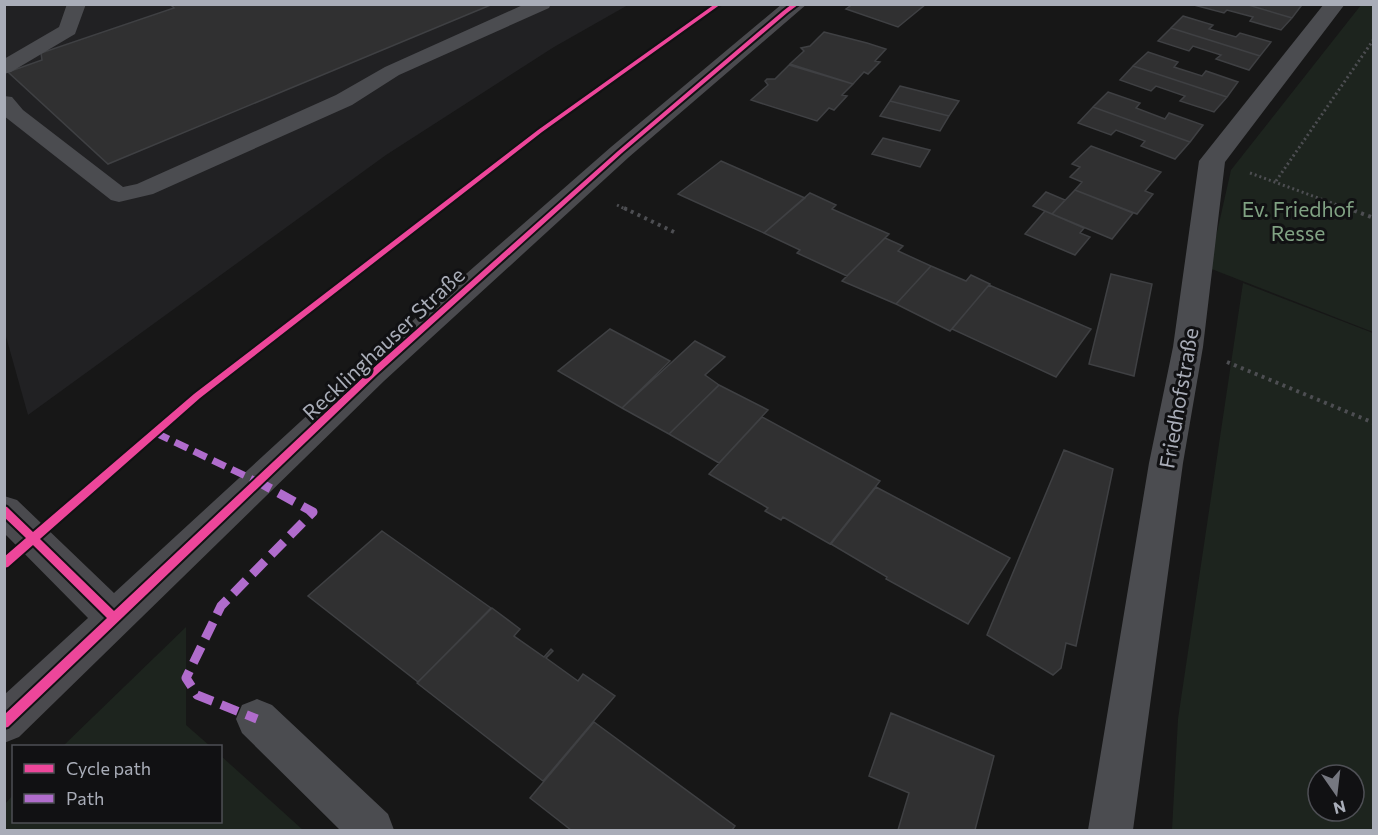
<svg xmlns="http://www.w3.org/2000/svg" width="1378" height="835" font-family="Commissioner,sans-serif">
<rect width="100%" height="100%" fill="#171717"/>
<!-- built -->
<path fill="#212123" d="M4,5H628L554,47L386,155L28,415L5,333Z"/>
<!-- green -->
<path fill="#1d241e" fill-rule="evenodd" d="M1361,5H1373V332L1209,268L1231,170Z
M1243,283L1373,333V830H1172L1178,719ZM1318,775H1354V811H1318Z
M186,627V725L210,746H63Z
M221,756L303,830H5V804L13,795L14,822H220Z"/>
<!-- building -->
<path fill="#303031" stroke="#3f4043" stroke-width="1.5" d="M170,4H493L108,164L8,72L42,60L41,53L174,8Z
M853,4H926L898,27L846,9Z
M1245,4H1296L1301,6L1292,18Z
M1245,4L1292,18L1281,30L1250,21L1253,17L1227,10L1224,13L1194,5Z
M1183,16L1213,25L1209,29L1236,37L1240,33L1271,42L1260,56L1171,28Z
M1171,28L1260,56L1249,70L1216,59L1221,55L1193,46L1189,51L1158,41Z
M824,32L867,43L886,49L875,61L880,62L868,74L864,72L853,84L790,64L804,51L801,48L810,46Z
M1148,52L1178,62L1174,67L1202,76L1206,71L1238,82L1227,97L1133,66Z
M789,65L853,84L842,95L847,96L834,110L829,108L817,121L751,100L768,85L765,81L767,79H775Z
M1133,66L1227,97L1214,112L1180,101L1185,96L1156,86L1151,91L1120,80Z
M900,86L959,101L949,116L890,101Z
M1108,92L1140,103L1136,108L1165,119L1169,113L1203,125L1190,142L1093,107Z
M890,101L949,116L940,131L880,116Z
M1093,107L1190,142L1175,159L1141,146L1145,141L1116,130L1111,135L1078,123Z
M883,138L930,150L920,167L872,154Z
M1091,146L1161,172L1145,191L1153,194L1137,214L1075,190L1082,182L1070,177L1080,167L1072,164Z
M721,161L805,198L764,233L678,194Z
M1075,190L1133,213L1112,239L1052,214Z
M1046,192L1065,200L1052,214L1033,206Z
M810,193L836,205L832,209L889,234L847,276L797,253L800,250L764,233Z
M1045,211L1084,228L1080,233L1090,237L1075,255L1025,234Z
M885,238L903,246L898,251L931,266L896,304L842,281Z
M931,266L966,281L971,275L990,284L950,331L896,304Z
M1111,274L1152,284L1134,376L1089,364Z
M989,285L1091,329L1056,377L952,329Z
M610,329L670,361L622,408L558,371Z
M695,341L725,357L705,375L719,385L669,434L622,408Z
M719,385L768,410L719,463L669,434Z
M762,417L880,481L830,544L783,517L781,520L765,511L768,508L709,474Z
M1064,450L1113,469L1076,646L1066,643L1061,668L1053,675L987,635Z
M876,487L1010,558L968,624L886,579L887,577L831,544Z
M382,531L491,608L418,682L308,596Z
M492,608L520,629L514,636L544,657L551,649L553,651L546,658L578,681L583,674L615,696L543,781L417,683Z
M891,713L994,756L975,830H898L909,793L869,776Z
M594,722L735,826L732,830H571L530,798Z"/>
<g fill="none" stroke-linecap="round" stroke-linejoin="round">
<!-- path-far1 -->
<path stroke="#4d4e52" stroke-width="3" stroke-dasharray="2 3" stroke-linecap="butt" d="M1250,173L1351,210
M1276,181L1374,39
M617,205L627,210"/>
<!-- path -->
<path stroke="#4d4e52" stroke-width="4" stroke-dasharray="3 4.5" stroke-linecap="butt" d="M624,208L674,232
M1347,208L1374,218
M1227,362L1374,423"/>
<!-- lane -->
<path fill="#4b4c50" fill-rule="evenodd" d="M67,4H86L75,34L11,72L4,74V59L59,27Z
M525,4H551L549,8L399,75L352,105L153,194L119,202L111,200L4,116V96L12,97L23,110L123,187L137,184L336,95L385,67Z"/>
<!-- street -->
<path fill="#4b4c50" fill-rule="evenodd" d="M1324,4H1345L1225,162L1203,347L1183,463L1133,830H1088L1149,463L1173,347L1199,161Z
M257,699L272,705L388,814L394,830H340L242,733L236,719L242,705Z"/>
<!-- secondary -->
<path fill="#4a4a4e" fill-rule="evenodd" d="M782,4H807L629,157L384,381L19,737L4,743V695L88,618L4,533V496L17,500L114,593L362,365L611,147Z"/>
<!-- quiet-far1 -->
<path stroke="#b06ccc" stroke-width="7" stroke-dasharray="14 7" stroke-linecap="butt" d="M156,433L258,482"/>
<!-- quiet -->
<path stroke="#b06ccc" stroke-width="9" stroke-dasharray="18 9" stroke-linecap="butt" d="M255,480L313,512L221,606L186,678L197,695L257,719"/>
<!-- cycleway casing -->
<g stroke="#111113" stroke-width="4">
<path id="cycleway" d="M715,4H721L542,132L200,398L40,539L114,611L370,371L618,151L783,11L792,4H799L787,13L622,153L376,375L8,727L4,728V715L107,618L33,545L8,567L4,568V557L26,538L4,517V506L7,507L33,532L194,394L538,130Z"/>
</g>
<!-- cycleway -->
<use href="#cycleway" fill="#ed469a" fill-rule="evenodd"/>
</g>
<g text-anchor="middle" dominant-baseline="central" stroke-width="6" stroke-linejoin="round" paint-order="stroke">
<!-- park labels -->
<g font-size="21" fill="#80a283" stroke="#111113">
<text x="1298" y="208">Ev. Friedhof<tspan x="1298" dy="24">Resse</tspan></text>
</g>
<!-- street labels -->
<g font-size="21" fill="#a9adb8" stroke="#111113">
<text transform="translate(383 343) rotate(-43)">Recklinghauser Straße</text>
<text transform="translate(1178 398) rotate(-80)">Friedhofstraße</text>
</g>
</g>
<!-- border -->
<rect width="1378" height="835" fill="none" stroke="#a9adb8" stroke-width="12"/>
<!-- legend -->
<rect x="12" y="745" width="210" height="78" fill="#111113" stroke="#4e4f55" stroke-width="1.5"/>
<rect x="24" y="764" width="30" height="9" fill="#ed469a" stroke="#4e4f55" stroke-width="1.5"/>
<text x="66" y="775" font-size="18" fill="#a9adb8">Cycle path</text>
<rect x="24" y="794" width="30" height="9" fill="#b06ccc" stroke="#4e4f55" stroke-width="1.5"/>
<text x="66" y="805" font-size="18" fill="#a9adb8">Path</text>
<!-- north arrow -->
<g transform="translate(1336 793) rotate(166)"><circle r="28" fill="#111113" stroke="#4e4f55" stroke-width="1.5"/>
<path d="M0-4.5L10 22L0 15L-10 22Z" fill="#767880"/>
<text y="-9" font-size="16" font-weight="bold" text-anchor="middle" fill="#a9adb8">N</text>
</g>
</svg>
